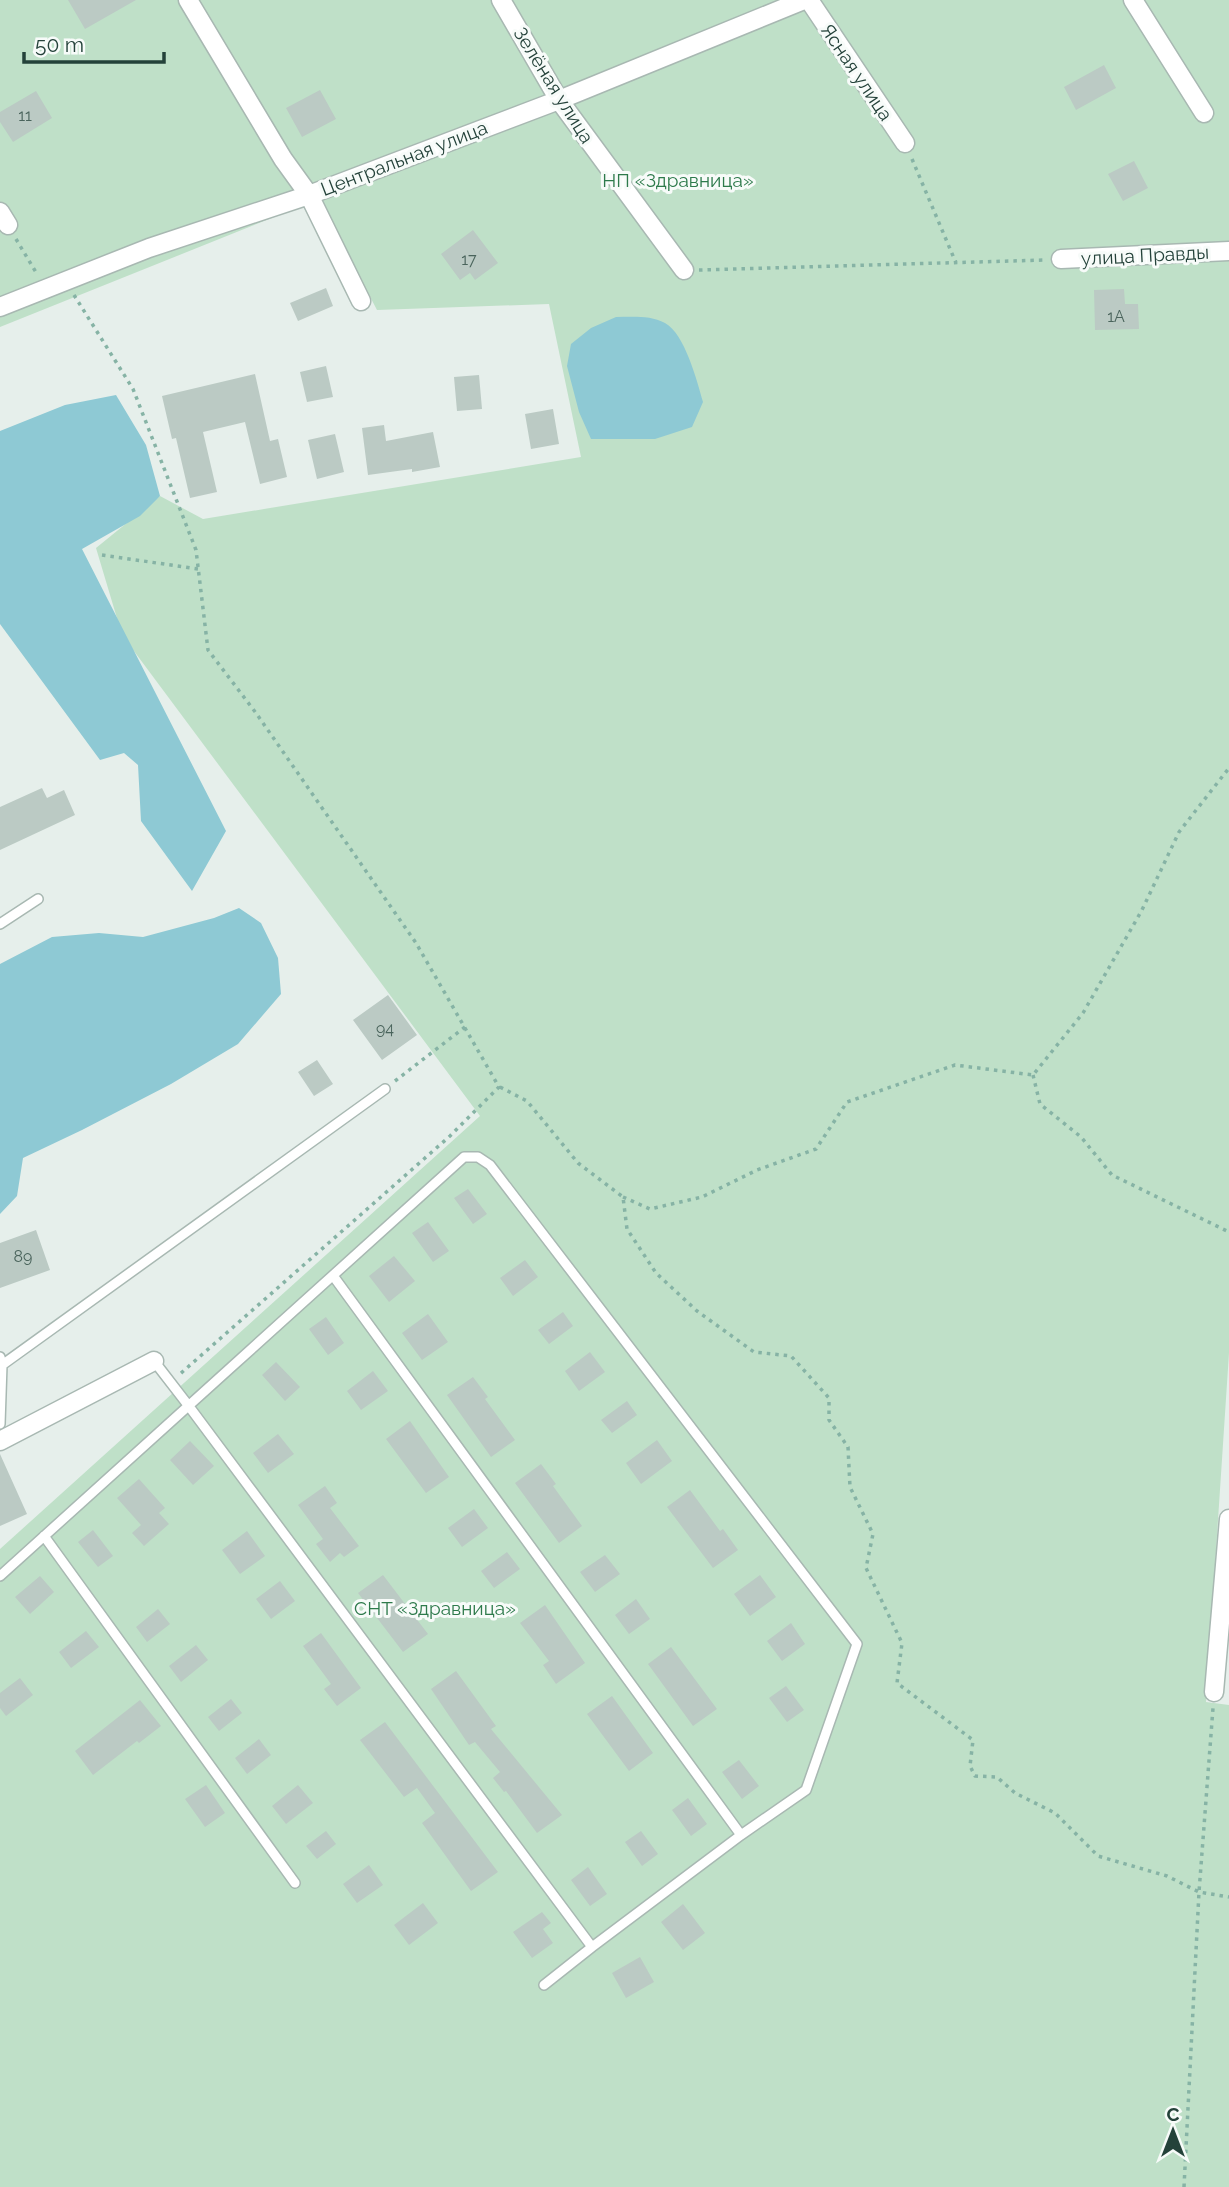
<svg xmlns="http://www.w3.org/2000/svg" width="1229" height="2187" font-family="Raleway,sans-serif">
<rect width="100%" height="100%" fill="#e6efeb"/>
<!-- green -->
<path fill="#bfe0c8" d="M0,0H1229V1353L1206,1702L1229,1705V2187H0V1549L480,1116L122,635L96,548L160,496L203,519L581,457L549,304L377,310L319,199L0,327Z"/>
<!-- water -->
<path fill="#8ec9d4" d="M616,317C632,317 650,315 665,323C685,334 697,381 703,402L692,427L655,439H591L579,412L567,366L571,344L591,328Z
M116,395L146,445L160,496L140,516L82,549L226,831L192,891L141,821L138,765L124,753L100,760L0,624V431L65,405Z
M239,908L261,923L278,958L281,994L238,1044L171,1084L82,1130L23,1158L17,1196L0,1214V964L52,937L99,933L143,937L214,918Z"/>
<!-- building -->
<path fill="#bbcac4" d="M68,0H136L85,29Z
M1104,65L1116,88L1076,110L1064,87Z
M320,90L336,119L302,137L286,108Z
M36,91L52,118L13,142L0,122V112Z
M1134,161L1148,188L1123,201L1108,174Z
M473,230L498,263L475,280L470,273L460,280L441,254Z
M326,288L333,306L298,321L290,303Z
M1124,289L1125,304H1138L1139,329L1095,330L1094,290Z
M326,366L333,397L307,402L300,372Z
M255,374L270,441L278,439L287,477L260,484L245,422L203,432L217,492L190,498L176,438L172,439L162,396Z
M479,375L482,409L457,411L454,377Z
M553,409L559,444L531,449L525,414Z
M384,425L386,441L433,432L440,467L412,472V469L368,475L362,428Z
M335,434L344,472L317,479L308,440Z
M42,788L47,798L64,790L75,815L0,850V807Z
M388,995L417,1035L382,1060L353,1020Z
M317,1060L333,1084L314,1096L298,1072Z
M468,1189L487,1214L473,1224L454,1198Z
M428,1222L449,1251L433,1262L412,1233Z
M36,1230L50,1270L0,1288V1243Z
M394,1256L415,1281L389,1302L369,1276Z
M525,1260L538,1277L513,1296L500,1278Z
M563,1312L573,1326L549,1344L538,1330Z
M428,1314L448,1342L422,1360L402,1333Z
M326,1317L344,1343L328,1355L309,1329Z
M590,1352L605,1372L579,1391L565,1371Z
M276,1362L300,1387L285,1401L262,1375Z
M373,1371L388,1391L361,1410L347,1391Z
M473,1377L488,1397L485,1399L515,1440L491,1457L447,1395Z
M627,1401L637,1415L612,1433L601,1420Z
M410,1421L449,1477L426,1493L386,1439Z
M278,1434L294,1454L268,1473L253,1453Z
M657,1440L672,1461L641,1484L626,1463Z
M190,1441L214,1466L193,1485L170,1460Z
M0,1454L27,1514L0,1526Z
M541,1464L556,1484L553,1486L582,1526L559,1543L515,1483Z
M139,1479L165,1508L159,1513L169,1524L144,1546L132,1533L141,1525L117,1498Z
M325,1486L337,1503L330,1508L359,1546L344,1557L340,1553L330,1562L316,1544L323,1539L298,1505Z
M690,1490L720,1531L723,1529L738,1550L713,1568L667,1507Z
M474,1509L488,1528L462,1547L448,1528Z
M93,1530L113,1556L98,1567L78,1542Z
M247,1531L265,1556L240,1574L222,1550Z
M507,1552L520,1569L494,1588L481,1571Z
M605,1555L620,1574L595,1592L580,1572Z
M383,1575L428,1634L403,1652L358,1593Z
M760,1575L776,1597L750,1616L734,1594Z
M40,1576L54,1592L30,1614L15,1597Z
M280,1581L295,1601L271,1619L256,1599Z
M636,1599L650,1619L629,1634L615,1615Z
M545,1605L585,1663L556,1684L543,1665L549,1661L520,1623Z
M158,1609L170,1624L147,1642L136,1627Z
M791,1623L805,1644L782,1661L767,1641Z
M86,1631L99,1647L71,1668L59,1652Z
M321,1633L361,1688L337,1706L324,1689L331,1684L303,1646Z
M196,1645L208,1660L181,1682L169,1666Z
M671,1647L717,1709L693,1726L648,1664Z
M456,1671L496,1726L491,1729L562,1815L537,1833L506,1791L504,1792L493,1778L500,1772L475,1742L469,1745L431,1689Z
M20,1678L33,1695L6,1716L0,1708V1693Z
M786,1686L804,1710L787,1722L769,1698Z
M612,1696L653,1753L629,1771L587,1714Z
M231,1699L242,1713L219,1731L208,1717Z
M140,1700L161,1726L139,1743L137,1741L93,1775L75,1751Z
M385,1722L498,1872L471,1891L422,1823L435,1813L417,1788L404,1797L360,1740Z
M259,1739L271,1755L247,1774L235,1758Z
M739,1760L759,1786L742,1799L722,1772Z
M206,1785L225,1813L205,1827L185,1799Z
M298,1785L313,1803L286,1824L272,1806Z
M688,1798L707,1824L691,1836L672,1810Z
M326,1831L336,1844L317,1859L306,1846Z
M641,1831L658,1854L642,1866L625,1842Z
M369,1865L383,1885L357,1903L343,1884Z
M588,1867L607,1894L590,1906L571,1880Z
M423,1903L438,1923L409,1945L394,1925Z
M683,1904L705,1933L683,1950L661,1922Z
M542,1912L551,1923L543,1929L553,1943L532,1958L513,1932Z
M640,1957L654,1982L626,1998L612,1973Z"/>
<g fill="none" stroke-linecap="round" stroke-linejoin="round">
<!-- lane casing -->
<g stroke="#a8b8b2" stroke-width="12">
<path id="lane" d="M0,924L38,899
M334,1277L741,1835
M0,1357L2,1365L0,1424
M2,1365L385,1089
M44,1536L295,1883
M0,1576C154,1435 310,1298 464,1157H478L490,1165L857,1644L806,1790L741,1835L592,1947L188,1405L154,1361
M544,1985L592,1947"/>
</g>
<!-- street casing -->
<g stroke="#a8b8b2" stroke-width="21">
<path id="street" d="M188,0L283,159L309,195L361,301
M501,0L559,100L684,270
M809,0L905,143
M1133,0L1204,113
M0,212L8,225
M1061,259L1229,251
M0,307L149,248L309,195L559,100L804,0
M0,1441L154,1361
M1214,1692L1229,1519"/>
</g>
<!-- path -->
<path stroke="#86b3a5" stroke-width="3.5" stroke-dasharray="3.5 5" stroke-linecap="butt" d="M912,159L956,263
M16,239L37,274
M699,270L1045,260
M74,295L133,389L196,550L208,650L256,713L416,943L499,1087L450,1136L180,1374
M102,555L198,569
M1033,1075L1040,1104L1081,1137L1112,1175L1229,1232
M395,1081L465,1027
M500,1087L527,1101L578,1163L623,1197L627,1229L656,1273L697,1311L754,1352L791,1356L829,1398V1420L848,1447L850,1487L873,1534L866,1568L902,1643L897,1683L973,1740L970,1766L975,1776L997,1777L1015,1793L1055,1813L1098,1856L1167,1876L1199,1892L1229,1897
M623,1197L650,1209L702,1197L757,1170L816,1149L847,1102L955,1065L1033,1075L1083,1013L1142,910L1179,832L1229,768
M1184,2187L1199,1892L1213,1708"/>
<!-- lane -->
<use href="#lane" stroke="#fff" stroke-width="9"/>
<!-- street -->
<use href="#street" stroke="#fff" stroke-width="18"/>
</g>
<g text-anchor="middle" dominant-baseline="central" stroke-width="6" stroke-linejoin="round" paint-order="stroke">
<!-- number labels -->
<g font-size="16" fill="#4a645c">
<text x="25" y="115">11</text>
<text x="469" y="259">17</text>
<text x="1116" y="316">1А</text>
<text x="385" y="1028">94</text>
<text x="23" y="1256">89</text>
</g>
<!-- street labels -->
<g font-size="19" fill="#24423a" stroke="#f7fbf9">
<text transform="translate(857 72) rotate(56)">Ясная улица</text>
<text transform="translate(554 85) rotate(58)">Зелёная улица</text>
<text transform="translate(404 158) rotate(-21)">Центральная улица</text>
<text transform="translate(1145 255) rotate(-3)">улица Правды</text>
</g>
<!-- park labels -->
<g font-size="19" fill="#2d7a4b" stroke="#f7fbf9">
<text x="678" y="180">НП «Здравница»</text>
<text x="435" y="1608">СНТ «Здравница»</text>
</g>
</g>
<!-- north arrow -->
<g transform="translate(1173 2131)" stroke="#f7fbf9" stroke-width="5" paint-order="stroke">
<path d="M0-5L12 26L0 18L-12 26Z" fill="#24423a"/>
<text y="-10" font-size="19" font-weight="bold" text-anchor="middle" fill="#24423a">С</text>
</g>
<!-- scale -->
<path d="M24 52v10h140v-10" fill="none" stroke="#24423a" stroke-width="3.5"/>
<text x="35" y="52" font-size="21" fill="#24423a" stroke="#f7fbf9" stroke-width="5" paint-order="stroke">50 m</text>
</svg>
